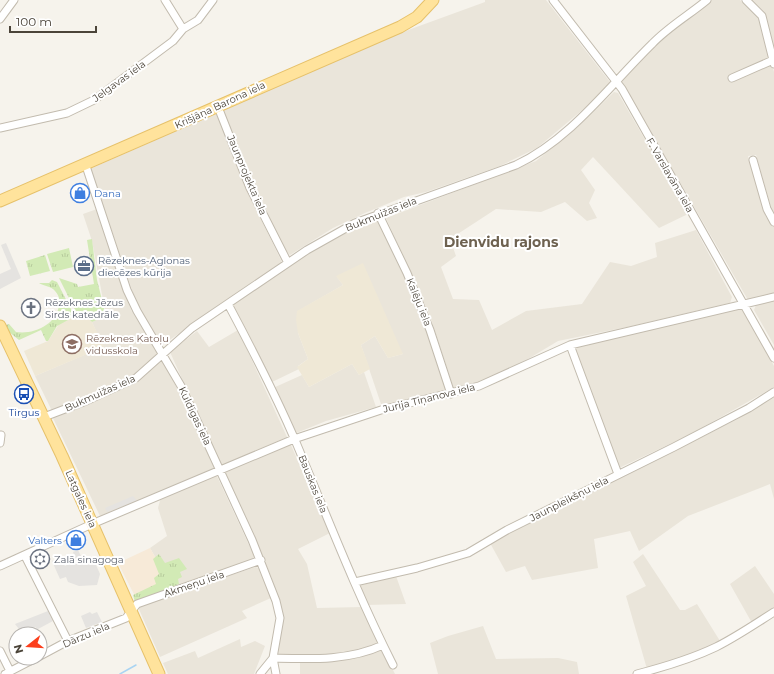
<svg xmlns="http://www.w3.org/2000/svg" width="774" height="674" font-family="Montserrat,sans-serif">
<defs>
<pattern id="grass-tufts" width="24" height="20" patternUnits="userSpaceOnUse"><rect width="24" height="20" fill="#d2eab5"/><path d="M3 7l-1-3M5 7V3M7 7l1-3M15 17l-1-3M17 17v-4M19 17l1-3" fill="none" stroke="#b6ca9c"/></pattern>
</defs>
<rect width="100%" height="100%" fill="#f6f3ec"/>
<!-- residential -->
<path fill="#eae5da" d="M485,0H546L610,82L599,96L537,148L500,166L426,192L404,197L365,213L333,228L290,255L283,248L223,111L312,69L411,29L485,2Z
M709,0H740L760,19L774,72V218L756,155L748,156L766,217L774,226V293L748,300L622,82L654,44Z
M750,0H774V53L764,15Z
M614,92L618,93L688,214L659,228L593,157L581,170L595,190L589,203L597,218L587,221L565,202L541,212L496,209L450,239L456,256L441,267L453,299L479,300L492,330L526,311L582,304L610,262L631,266L657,257L655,243L696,230L732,297L730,303L632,326L558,341L498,377L454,390L430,316L386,218L536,161L579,126Z
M217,113L254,205L282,262L161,346L139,310L90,169Z
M97,209L131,310L158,354L130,379L52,411L35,376L103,347L92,322L106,316L92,241L83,214Z
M374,218L381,220L425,324L447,392L382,407L361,345L375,336L388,358L403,354L336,276L343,285L298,311V333L308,359L298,366L299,369L270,383L233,305L282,270L320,247Z
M774,300V345L754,310L756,305Z
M741,309L750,322L774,366V387L689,435L619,468L575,350L580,345Z
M238,330L287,437L221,466L170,352L197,331L209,347Z
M160,360L164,361L215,469L100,516L52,416L135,381Z
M352,364L359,375L364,372L376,407L326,421L294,434L273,388L302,375L309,387Z
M774,396V499L770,484L755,490L688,516L639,551L630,531L594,539L598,568L532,580L525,566L506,572L490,543L738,419Z
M290,443L330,533L298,549L307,564L317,608L362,607L379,643L352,653L320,655L278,656L283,613L271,576L224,471Z
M216,474L255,558L173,588L150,548L167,536L158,508L161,497Z
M643,554L680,610H685L697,604L720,641L698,652L647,669L626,596L646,586L633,562Z
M755,566L774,594V608L752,623L730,584Z
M255,567L259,568L271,598L242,611L247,618L160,657L138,607Z
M396,576L406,604L366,605L358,586Z
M483,626L496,659L558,658L577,662L579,674H438L430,643L448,636Z
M240,639L241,647L255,641L265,646L254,674H168L163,663L195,651L198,658Z
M382,648L395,674H300V661H336Z"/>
<!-- commercial -->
<path fill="#f7ead8" d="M150,548L173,588L136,598L118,563Z"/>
<!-- education -->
<path fill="#efe8d6" d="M363,263L403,354L388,358L375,336L361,345L370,369L359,375L352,364L309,387L297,367L308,359L298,333L296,320L297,311L343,285L336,276Z
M79,315L86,316L92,322L104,347L35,376L24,351L48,341L59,324Z"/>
<!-- grass -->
<path fill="url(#grass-tufts)" d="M92,239L97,280L106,316L92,322L86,316H78L59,278L77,284L78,287L94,284L87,240Z
M69,248L73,267L53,272L47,254Z
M45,255L50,271L30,276L26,261Z
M52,280L57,282L73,313L70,319L57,326L48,341H46L41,330L19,340L9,332L6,325L9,324L16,332C34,335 57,324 59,305C60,300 59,295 55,291C51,286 43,286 39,283H49Z
M159,554L165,563L179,558L187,569L180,572L182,577L178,579L179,584L135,602L133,595L156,584L154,578L159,574L153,559Z"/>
<!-- parking -->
<path fill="#e5e3e0" d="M6,243L21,278L0,289V274L11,269L1,245Z
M133,496L137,501L107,512L105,508Z
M78,550L84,562L93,558L100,574L97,585L79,586L68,582L66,577L60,579L52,561L60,557L65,566L76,560L73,552Z
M48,611L53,621L38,629L35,627L28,634H23L15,624Z
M90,612L92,614L97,612L102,622L86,628L81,616Z"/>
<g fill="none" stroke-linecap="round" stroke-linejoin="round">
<!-- stream -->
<path stroke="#a9d4f2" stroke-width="1.5" d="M120,674L136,665"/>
<!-- minor casing -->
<g stroke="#c2bbae" stroke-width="9">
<path id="minor" d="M553,0L622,89L774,358
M746,0L762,16L774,64
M0,19L14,0
M183,29L198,20L213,0
M732,78L773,60
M218,107L250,188L288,263
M0,128L67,113L94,100L173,41L183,29L165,0
M753,160L767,209L774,222
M85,163L127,290L137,311L181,386L252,540L276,601L280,618L273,658L276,674
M378,213L407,273L430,330L451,394
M228,304C252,349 275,394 295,440C327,516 356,592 393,665
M570,345L618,474
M44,417L86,401L136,378L192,328L307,250L355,223L516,165C571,139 609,86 652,44C668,27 689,15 707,0
M0,443L1,435
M25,556L68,641
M0,566L92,524L294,439L381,410L479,386L570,345L774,297
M355,582L417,568L468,553L507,530L674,447L749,408L774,392
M0,651L10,671
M40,656L68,641L126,618L137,604L261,560
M273,658C310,659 349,661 383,645
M5,674L36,658
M260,674L273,658
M637,674C664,667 691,659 716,647C736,637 755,624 774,612"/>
</g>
<!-- primary casing -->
<g stroke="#e6c16a" stroke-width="13">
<path id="primary" d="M0,201L400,27L417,17L433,0
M0,326L62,456L159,674"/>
</g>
<!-- minor -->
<use href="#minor" stroke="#fff" stroke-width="7"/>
<!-- primary -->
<use href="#primary" stroke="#ffe39c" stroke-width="11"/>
</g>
<!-- icons -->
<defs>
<g id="shop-ring" transform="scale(1)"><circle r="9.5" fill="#fff" stroke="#3f7fe0" stroke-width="1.5"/><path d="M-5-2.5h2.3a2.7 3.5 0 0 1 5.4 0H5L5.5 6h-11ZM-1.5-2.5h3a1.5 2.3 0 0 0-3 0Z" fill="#3f7fe0"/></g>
<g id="office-ring" transform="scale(1)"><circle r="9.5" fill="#fff" stroke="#5c6f8a" stroke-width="1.5"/><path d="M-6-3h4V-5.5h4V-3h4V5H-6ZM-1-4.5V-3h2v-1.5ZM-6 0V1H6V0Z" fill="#5c6f8a"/></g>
<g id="church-ring" transform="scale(1)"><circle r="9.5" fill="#fff" stroke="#6b7280" stroke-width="1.5"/><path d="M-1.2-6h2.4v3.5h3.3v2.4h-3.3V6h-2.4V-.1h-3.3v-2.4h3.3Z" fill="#6b7280"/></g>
<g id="school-ring" transform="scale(1)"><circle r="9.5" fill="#fff" stroke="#8d6e63" stroke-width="1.5"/><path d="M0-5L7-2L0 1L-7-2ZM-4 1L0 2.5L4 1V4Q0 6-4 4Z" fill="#8d6e63"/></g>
<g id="bus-ring" transform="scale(1)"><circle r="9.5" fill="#fff" stroke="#1a4fb4" stroke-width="1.5"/><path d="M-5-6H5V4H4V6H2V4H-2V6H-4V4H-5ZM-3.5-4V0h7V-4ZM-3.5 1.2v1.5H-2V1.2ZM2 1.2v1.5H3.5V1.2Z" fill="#1a4fb4"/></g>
<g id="synagogue-ring" transform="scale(1)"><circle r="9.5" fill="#fff" stroke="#6b7280" stroke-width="1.5"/><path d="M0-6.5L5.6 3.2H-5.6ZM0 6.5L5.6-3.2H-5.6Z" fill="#6b7280"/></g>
</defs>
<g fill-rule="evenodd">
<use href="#shop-ring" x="80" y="193"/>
<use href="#office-ring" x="84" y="266"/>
<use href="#church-ring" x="31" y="308"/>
<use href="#school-ring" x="72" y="344"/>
<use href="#bus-ring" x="24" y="394"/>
<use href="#shop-ring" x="76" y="540"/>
<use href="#synagogue-ring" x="40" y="559"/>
</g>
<g text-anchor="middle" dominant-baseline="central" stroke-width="4" stroke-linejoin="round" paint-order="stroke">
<!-- street labels -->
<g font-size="10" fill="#4b4439" stroke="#fff">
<text transform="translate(119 81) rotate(-36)">Jelgavas iela</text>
<text transform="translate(220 105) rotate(-25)">Krišjāņa Barona iela</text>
<text transform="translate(247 175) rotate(67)">Jaunprojekta iela</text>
<text transform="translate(670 175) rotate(60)">F. Varslavāna iela</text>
<text transform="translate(381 214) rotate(-22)">Bukmuižas iela</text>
<text transform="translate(419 302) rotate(68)">Kalēju iela</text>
<text transform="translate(100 393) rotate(-24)">Bukmuižas iela</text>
<text transform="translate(429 398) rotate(-14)">Jurija Tiņanova iela</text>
<text transform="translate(195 416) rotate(65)">Kuldīgas iela</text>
<text transform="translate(313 484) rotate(68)">Bauskas iela</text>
<text transform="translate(81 499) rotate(66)">Latgales iela</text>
<text transform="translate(569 499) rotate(-27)">Jaunpleikšņu iela</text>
<text transform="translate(194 584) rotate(-19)">Akmeņu iela</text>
<text transform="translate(86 635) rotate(-23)">Dārzu iela</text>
</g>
<!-- shop labels -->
<g font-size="10" fill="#366cbe" stroke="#fff" text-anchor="start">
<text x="94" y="193">Dana</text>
<text x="62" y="540" text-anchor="end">Valters</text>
</g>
<!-- service labels -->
<g font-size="10" fill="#4e5e75" stroke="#fff" text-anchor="start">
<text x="98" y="260">Rēzeknes-Aglonas<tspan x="98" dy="12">diecēzes kūrija</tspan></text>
</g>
<!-- worship labels -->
<g font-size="10" fill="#5b616d" stroke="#fff" text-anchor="start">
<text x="45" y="302">Rēzeknes Jēzus<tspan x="45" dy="12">Sirds katedrāle</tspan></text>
<text x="54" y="559">Zalā sinagoga</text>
</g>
<!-- education labels -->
<g font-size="10" fill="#785e54" stroke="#fff" text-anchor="start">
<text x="86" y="338">Rēzeknes Katoļu<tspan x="86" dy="12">vidusskola</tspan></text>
</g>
<!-- transit labels -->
<g font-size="10" fill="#164399" stroke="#fff">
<text x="24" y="412">Tirgus</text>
</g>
<!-- district labels -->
<g font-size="14" font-weight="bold" fill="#6e6250" stroke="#fff">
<text x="501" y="242">Dienvidu rajons</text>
</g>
</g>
<!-- north arrow -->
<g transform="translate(28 646) rotate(253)"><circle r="19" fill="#ffffff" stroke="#b7b4b0"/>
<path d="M0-3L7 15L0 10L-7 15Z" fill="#fc3f1d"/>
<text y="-6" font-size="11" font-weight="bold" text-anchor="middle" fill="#4b4439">N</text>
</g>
<!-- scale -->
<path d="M10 26v6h86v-6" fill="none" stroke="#4b4439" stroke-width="2"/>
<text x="16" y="26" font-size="12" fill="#4b4439" stroke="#ffffff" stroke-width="3" paint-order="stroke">100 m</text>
</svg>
